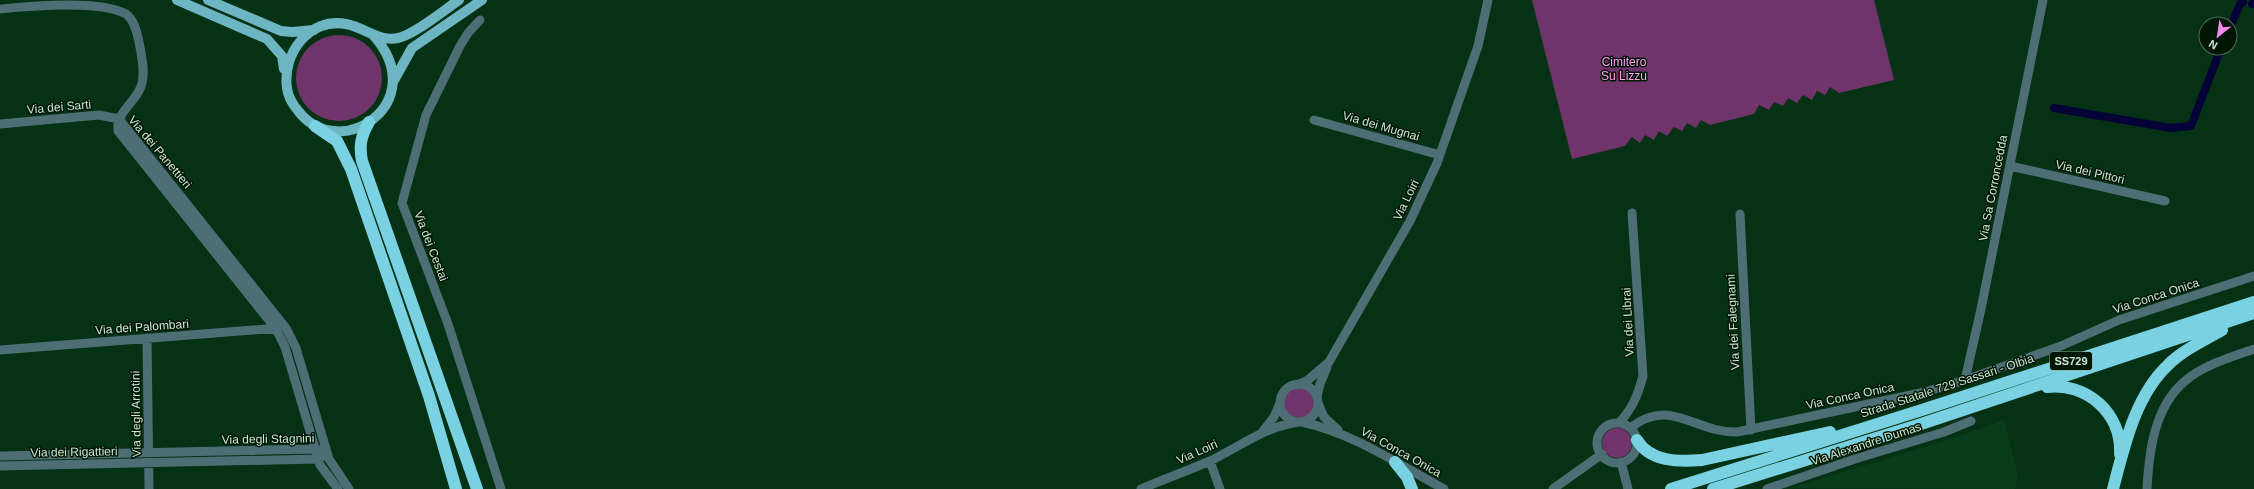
<svg xmlns="http://www.w3.org/2000/svg" width="2254" height="489" font-family="Helvetica,sans-serif">
<rect width="100%" height="100%" fill="#053114"/>
<!-- built -->
<path fill="#093c1b" d="M2004,420L2018,476L2015,489L1791,488L1963,435Z"/>
<!-- green -->
<path fill="#6f356b" d="M1532,0H1874L1894,80L1839,93L1830,87L1825,95L1817,91L1812,100L1803,95L1797,103L1788,98L1783,106L1774,102L1769,110L1759,105L1754,114L1710,125L1701,120L1696,128L1687,123L1682,131L1674,127L1667,136L1659,131L1654,140L1645,135L1640,143L1632,137L1625,146L1572,159Z
M296 78a43 43 0 1 1 86 0a43 43 0 1 1-86 0Z
M1284 403a15 15 0 1 1 30 0a15 15 0 1 1-30 0Z
M1602 443a15 15 0 1 1 30 0a15 15 0 1 1-30 0Z"/>
<g fill="none" stroke-linecap="round" stroke-linejoin="round">
<!-- canal -->
<path stroke="#040236" stroke-width="8" d="M2252,4H2254
M2230,28L2240,4L2243,2
M2054,108L2171,128L2191,126L2221,48"/>
<!-- minor -->
<path stroke="#4d6e74" stroke-width="9" d="M0,9C34,6 99,0 126,14C135,20 138,36 140,47C142,59 145,71 142,83C138,102 116,110 118,131L276,329L285,347L320,465L338,489
M480,20L468,33L460,46L426,115L402,203L448,324L501,489
M119,119L286,328L296,348L329,459L349,489
M1314,120L1440,155
M0,124L99,115L119,119
M2010,166L2165,201
M1740,214L1751,430
M147,338L149,489
M0,350L279,328
M1965,380L1981,309L2043,0
M1280 403a19 19 0 1 1 38 0a19 19 0 1 1-38 0Z
M1297,385L1308,380L1329,362L1410,221L1437,163L1478,46L1488,0
M1317,397L1320,384L1327,367
M1318,403L1324,417L1338,430
M1302,422C1353,433 1398,464 1444,489
M1619,423C1632,409 1638,395 1643,376L1632,213
M1597 443a20 20 0 1 1 40 0a20 20 0 1 1-40 0Z
M1630,428C1671,396 1694,433 1737,432L1925,392L1965,380L2061,346L2119,320L2254,276
M1263,431L1274,417L1280,403
M0,456L316,449L322,451
M1210,461L1220,489
M1621,462L1628,489
M0,466L318,459L323,456
M1141,489C1164,479 1187,471 1210,461C1239,447 1266,426 1299,422
M1553,489L1602,454
M1767,489L1855,459L1944,432L1971,421
M2147,489C2149,452 2154,407 2185,381C2204,365 2231,357 2254,349"/>
<!-- major -->
<path stroke="#6db5c2" stroke-width="10" d="M177,0L267,39L282,56L284,69
M208,0L281,31L292,32L314,30
M374,36C432,102 341,164 299,112C293,105 288,97 287,88C282,54 309,17 346,24C364,27 378,42 398,38C414,35 444,10 459,0
M393,82L412,48L482,0"/>
<!-- highway -->
<path stroke="#79d1e1" stroke-width="12" d="M369,122C361,136 359,145 362,161L477,489
M315,126L337,141L351,169L429,396L456,489
M2047,387C2086,382 2122,413 2120,454
M1637,440C1650,462 1679,462 1702,460L1830,432
M1395,462L1407,477L1412,489
M1671,489L1925,409L2254,302
M1713,489L1918,425L2254,313
M2113,489C2124,447 2135,396 2168,365C2183,350 2203,341 2222,330"/>
</g>
<g text-anchor="middle" dominant-baseline="central" stroke-width="3" stroke-linejoin="round" paint-order="stroke">
<!-- shield labels -->
<rect fill="#021606" stroke="#8fa893" stroke-width="1" x="2050" y="352" width="42" height="18" rx="3"/>
<g font-size="11" font-weight="bold" fill="#cbe7d0">
<text x="2071" y="361">SS729</text>
</g>
<!-- park labels -->
<g font-size="12" fill="#fea0f6" stroke="#021606">
<text x="1624" y="62">Cimitero<tspan x="1624" dy="14">Su Lizzu</tspan></text>
</g>
<!-- street labels -->
<g font-size="12" fill="#cbe7d0" stroke="#021606">
<text transform="translate(59 107) rotate(-5)">Via dei Sarti</text>
<text transform="translate(1381 126) rotate(16)">Via dei Mugnai</text>
<text transform="translate(160 152) rotate(50)">Via dei Panettieri</text>
<text transform="translate(2090 172) rotate(13)">Via dei Pittori</text>
<text transform="translate(1993 188) rotate(-79)">Via Sa Corroncedda</text>
<text transform="translate(1406 200) rotate(-64)">Via Loiri</text>
<text transform="translate(431 246) rotate(69)">Via dei Cestai</text>
<text transform="translate(2156 296) rotate(-18)">Via Conca Onica</text>
<text transform="translate(1628 322) rotate(-93)">Via dei Librai</text>
<text transform="translate(1733 322) rotate(-93)">Via dei Falegnami</text>
<text transform="translate(142 327) rotate(-4)">Via dei Palombari</text>
<text transform="translate(1947 386) rotate(-18)">Strada Statale 729 Sassari - Olbia</text>
<text transform="translate(1850 396) rotate(-12)">Via Conca Onica</text>
<text transform="translate(136 414) rotate(-91)">Via degli Arrotini</text>
<text transform="translate(268 439) rotate(-1)">Via degli Stagnini</text>
<text transform="translate(1866 444) rotate(-18)">Via Alexandre Dumas</text>
<text transform="translate(74 452) rotate(-1)">Via dei Rigattieri</text>
<text transform="translate(1197 452) rotate(-24)">Via Loiri</text>
<text transform="translate(1401 452) rotate(29)">Via Conca Onica</text>
</g>
</g>
<!-- north arrow -->
<g transform="translate(2218 36) rotate(210)"><circle r="19" fill="#021606" stroke="#526a57"/>
<path d="M0-3L7 15L0 10L-7 15Z" fill="#f689ed"/>
<text y="-6" font-size="11" font-weight="bold" text-anchor="middle" fill="#cbe7d0">N</text>
</g>
</svg>
